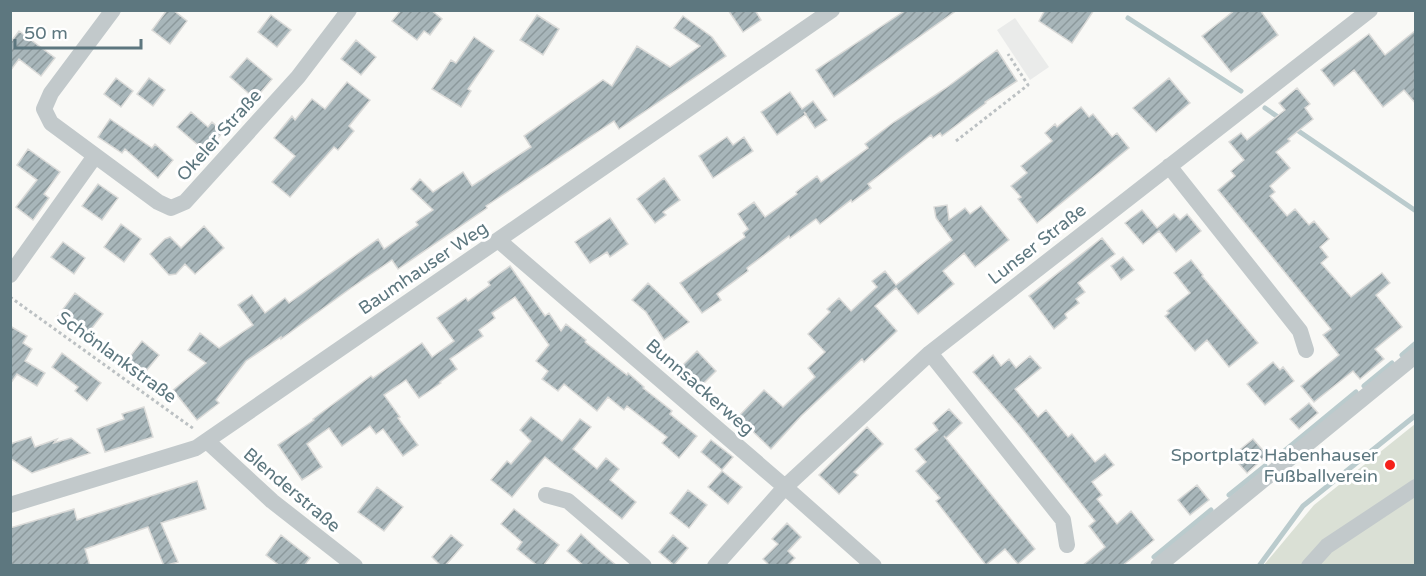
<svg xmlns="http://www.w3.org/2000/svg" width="1426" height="576" font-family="'Varela Round',sans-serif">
<defs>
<pattern id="building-hatch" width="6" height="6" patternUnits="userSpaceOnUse" patternTransform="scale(1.5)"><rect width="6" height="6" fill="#a8b6ba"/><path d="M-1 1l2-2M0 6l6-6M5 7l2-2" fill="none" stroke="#8c999c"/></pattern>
</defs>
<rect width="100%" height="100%" fill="#f9f9f6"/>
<!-- built -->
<path fill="#eaebea" d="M1015,18L1049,67L1030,80L997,30Z"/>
<!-- park -->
<path fill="#dae0d5" d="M1415,424V565L1263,566L1314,505Z"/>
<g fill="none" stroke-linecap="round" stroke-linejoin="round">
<!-- stream -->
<path stroke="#bacbcd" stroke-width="5" d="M1128,18L1241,91
M1265,108L1281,119
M1294,128L1416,211
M1402,355L1416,343
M1364,386L1392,363
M1282,453L1356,392
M1229,495L1265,466
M1154,557L1211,510
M1259,566L1303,506L1416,415"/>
</g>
<!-- building -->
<path fill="url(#building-hatch)" stroke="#dbdbd9" stroke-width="1.5" d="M167,10H173L187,21L170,44L152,30Z
M401,10H431L442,19L430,35L424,31L417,40L392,21Z
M728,10H755L761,20L743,32Z
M906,10H957L834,97L816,70Z
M1045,10H1094L1072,43L1039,21Z
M1235,10H1260L1278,35L1231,72L1202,36Z
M271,15L291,30L277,47L258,32Z
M537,15L559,29L543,55L520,40Z
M683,16L712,37L726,56L619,129L614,121L486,206L487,208L398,269L392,260L351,288L281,339V337L246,361L216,400L219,403L197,420L173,390L206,363L188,350L200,333L219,348L253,325L238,305L252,295L265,313L285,298L289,303L378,239L384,249L418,225L416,222L433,210L411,189L420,179L433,192L463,172L472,186L531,147L524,136L603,80L612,86L637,46L670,67L700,46L674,28Z
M1416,30V104L1404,90L1383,107L1354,70L1334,86L1321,70L1369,34L1385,55Z
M19,31L55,58L41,76L19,59L10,71V43Z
M474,37L494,51L468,89L471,91L461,107L432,89L451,60L456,63Z
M356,40L376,57L361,75L341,59Z
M997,50L1017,81L985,102L986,103L942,136L940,133L933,138L931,135L868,184L871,188L852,202L851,200L820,224L816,219L790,238L789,236L747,268L748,271L717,294L721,300L702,313L680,283L745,237L743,233L748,229L738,214L754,202L765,217L797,194L796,192L817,176L821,182L868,148L865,144L894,122L946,88Z
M247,58L272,79L255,99L230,77Z
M116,78L133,91L121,107L104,94Z
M149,78L165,90L153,106L137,94Z
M1169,78L1190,103L1156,132L1133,108Z
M347,82L370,100L349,126L354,131L338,150L334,147L290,197L272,182L295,156L274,138L292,116L295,120L312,99L325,109Z
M1297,88L1310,104L1305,108L1313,119L1288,139L1290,141L1276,152L1290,168L1270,186L1275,192L1270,196L1287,216L1295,209L1309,225L1314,221L1329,239L1320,247L1328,257L1321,263L1351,297L1382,273L1390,283L1376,295L1402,327L1375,349L1384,359L1360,379L1353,371L1314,402L1301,386L1339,355L1323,335L1331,329L1218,190L1235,176L1231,171L1244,160L1229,142L1241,133L1247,140L1285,110L1279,103Z
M790,92L802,109L813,101L827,120L815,128L804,112L806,114L777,135L761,112Z
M1081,107L1089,117L1093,114L1112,137L1117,133L1129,148L1037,223L1018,199L1021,197L1011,186L1027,173L1021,166L1052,141L1045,133L1055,124L1057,127Z
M191,112L208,127L212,122L223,132L206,152L177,127Z
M110,119L152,148L155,144L173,160L158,178L125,149L122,153L98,137Z
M727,137L733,145L744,137L753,151L713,178L699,156Z
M28,149L60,172L44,194L49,198L33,220L16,207L37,180L17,165Z
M664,178L680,200L663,212L666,215L655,223L637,199Z
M98,184L118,198L102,220L82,206Z
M947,205L949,220L965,208L970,214L981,206L1009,240L975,267L964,253L943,271L954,284L918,314L896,288L875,306L897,331L864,362L862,359L801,416L771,449L738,417L764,390L783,407L815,377L808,368L825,352L808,334L830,312L827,309L839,298L851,311L877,287L872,281L885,271L896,285L952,240L936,218L934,207Z
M1142,210L1157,228L1174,214L1180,220L1187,214L1201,231L1176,252L1159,231L1143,244L1125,223Z
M610,218L628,244L610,257L607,252L590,263L575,242Z
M121,224L141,239L124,262L104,247Z
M204,226L224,248L195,274L185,264L176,274L169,275L150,254L165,239L170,237L181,248Z
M1102,238L1115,254L1078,283L1085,292L1076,299L1079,303L1065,314L1067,318L1054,329L1029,296Z
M63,242L85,258L74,274L51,257Z
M1123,257L1134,270L1121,280L1111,266Z
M1191,260L1203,275L1202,276L1258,343L1229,367L1207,340L1195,351L1165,316L1169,313L1167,311L1190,293L1174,273Z
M510,266L545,316L549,313L561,331L566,324L586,340L585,342L627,375L628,373L644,387L643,388L672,411L670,414L697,436L679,458L662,443L667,437L627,406L624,410L608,397L597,411L564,384L558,391L542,379L548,371L536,361L549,345L515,297L492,313L495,318L479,330L483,336L450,359L457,369L440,382L441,383L419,398L406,380L384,395L400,417L398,418L418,445L403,456L383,429L376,434L370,426L342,446L329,428L307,444L322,467L302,480L278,445L314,420L313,419L371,376L373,378L422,343L432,357L454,341L437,318L466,298L468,301L490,285L488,282Z
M648,283L689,322L664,340L646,312L632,300Z
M75,293L103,314L84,338L57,317Z
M10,326L27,336L23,343L32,349L25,361L45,373L37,386L17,374L10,384Z
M142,341L159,355L142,376L125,363Z
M697,351L716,371L701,386L682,366Z
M62,353L101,383L87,401L75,391L78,387L52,367Z
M993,355L1001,366L1009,359L1016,368L1030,356L1041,368L1015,389L1038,417L1046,410L1068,437L1072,434L1095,462L1105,454L1114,465L1092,482L1102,495L1097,499L1117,524L1131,511L1154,540L1122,566H1082L1105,547L1089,526L1095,521L1020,426L973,372Z
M1273,362L1280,370L1283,367L1294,381L1265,405L1247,384Z
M1309,403L1318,413L1299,429L1290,419Z
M144,407L153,437L105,452L97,429L124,419L122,414Z
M949,409L962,423L946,438L944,436L1035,549L1018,564L1005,549L986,565L936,501L940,498L916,471L926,462L915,449L938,430L933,423Z
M531,417L562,441L580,419L591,427L573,449L597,469L606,458L619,469L610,480L636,502L622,519L545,457L512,497L491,480L507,461L511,464L531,441L520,430Z
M867,427L883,444L854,472L858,475L839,494L819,475Z
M31,437L35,447L57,439L54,443L71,438L90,453L32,473L10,458V444Z
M1253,439L1267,455L1247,473L1232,456Z
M711,440L733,457L722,470L701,452Z
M722,471L742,487L728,504L708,487Z
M197,481L206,509L161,523L178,562L164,566L148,527L85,549L90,566H10V528L74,509L77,520Z
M1197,485L1209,500L1190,515L1178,500Z
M377,487L403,507L384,531L358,512Z
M688,490L707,505L689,528L670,513Z
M514,509L559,545L543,566H538L517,549L522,542L501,524Z
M787,523L801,537L788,551L795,558L787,566H770L763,559L778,544L772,539Z
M581,534L597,549L617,566H584L567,551Z
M281,535L310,558L304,566H280L266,555Z
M451,535L463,545L445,566H441L432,557Z
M673,535L688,548L674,565L659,552Z"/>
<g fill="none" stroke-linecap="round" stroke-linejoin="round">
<!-- path -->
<path stroke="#bcc1c3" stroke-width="3" stroke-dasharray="3 3" stroke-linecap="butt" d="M956,141L1028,85L1008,54
M10,297L194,429"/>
<!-- minor -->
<path stroke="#c2c9cb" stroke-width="16" d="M113,10L51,93L44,109L51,123L158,202L171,208L185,202L298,77L349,10
M1169,166L1300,331L1306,350
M498,240L785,487L874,566
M10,275L95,156
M930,353L1063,520L1067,545
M207,441L272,501L355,566
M546,495L568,501L644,566
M10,505L196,448L832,10
M715,566L785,487L930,353L1370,10
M1158,566L1416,355
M1309,566L1327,546L1416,487"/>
</g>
<!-- markers -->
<circle fill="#f5211a" stroke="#fff" stroke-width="2" cx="1390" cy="465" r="6"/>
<g text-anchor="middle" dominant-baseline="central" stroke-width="6" stroke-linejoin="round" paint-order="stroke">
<!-- street labels -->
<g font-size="18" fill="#5d777f" stroke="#fff">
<text transform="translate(219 135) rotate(-48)">Okeler Straße</text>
<text transform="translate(1037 244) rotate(-38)">Lunser Straße</text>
<text transform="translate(423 268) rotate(-34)">Baumhauser Weg</text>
<text transform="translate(117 357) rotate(36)">Schönlankstraße</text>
<text transform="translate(700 387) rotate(41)">Bunnsackerweg</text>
<text transform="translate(292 490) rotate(40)">Blenderstraße</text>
</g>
<!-- poi labels -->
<g font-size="18" fill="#5d777f" stroke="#fff" text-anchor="end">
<text x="1378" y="455">Sportplatz Habenhauser<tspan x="1378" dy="21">Fußballverein</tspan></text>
</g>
</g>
<!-- border -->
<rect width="1426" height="576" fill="none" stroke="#5d777f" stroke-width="24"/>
<!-- scale -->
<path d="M15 39v9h126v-9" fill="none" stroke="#5d777f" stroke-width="3"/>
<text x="24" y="39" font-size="18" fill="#5d777f" stroke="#ffffff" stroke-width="4.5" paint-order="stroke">50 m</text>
</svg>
